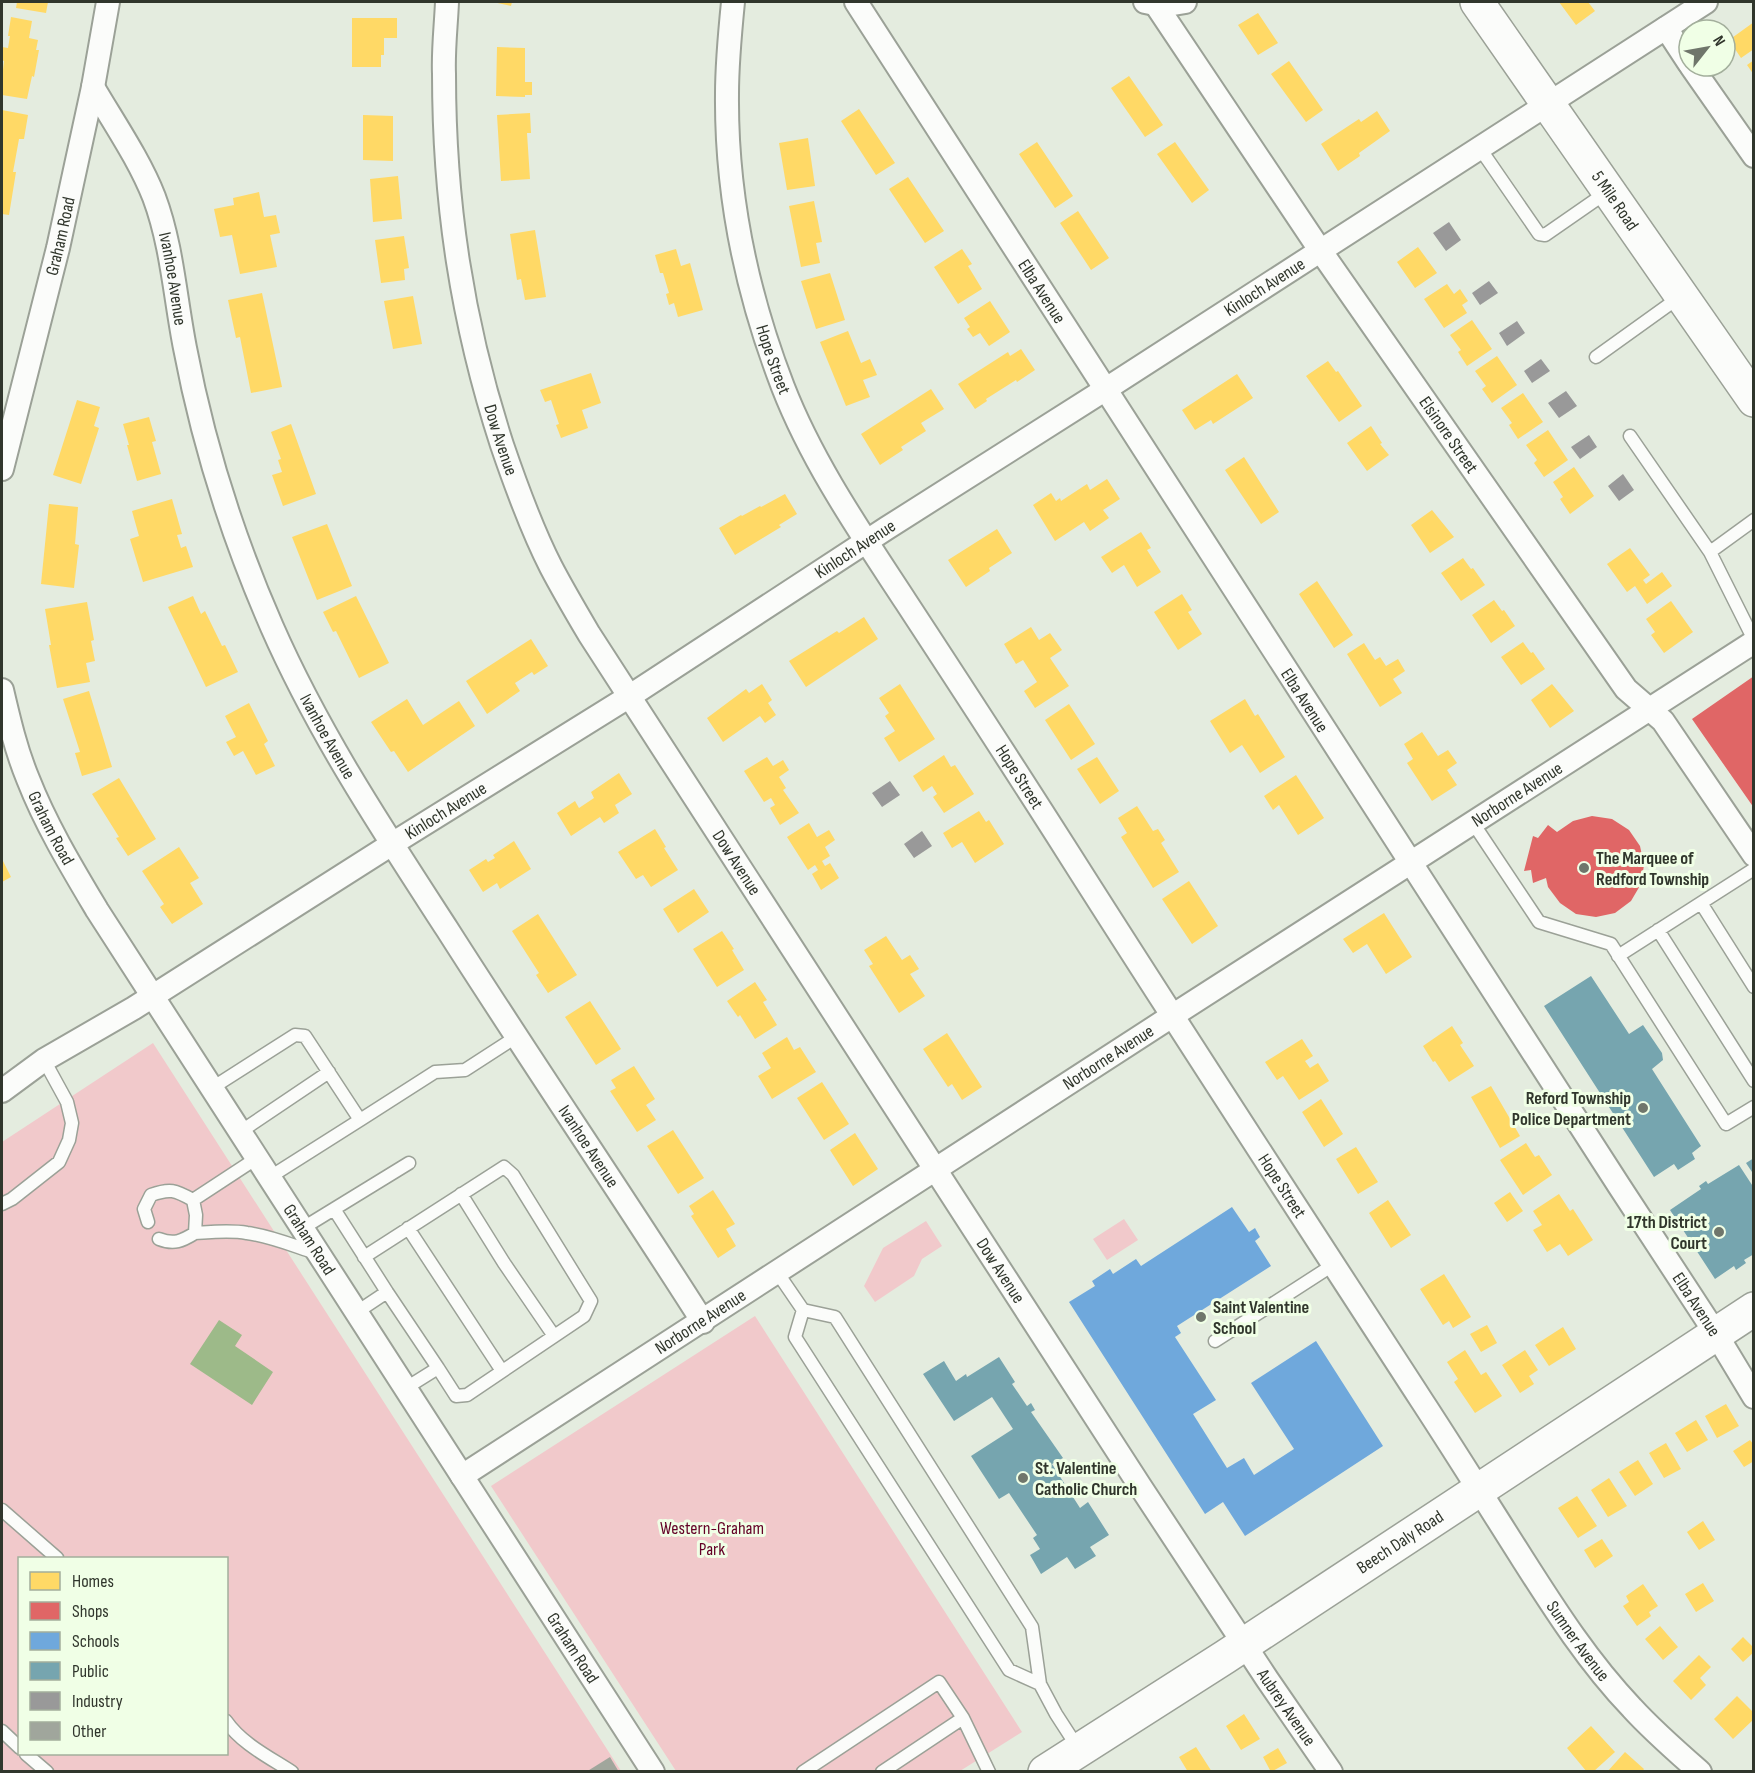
<svg xmlns="http://www.w3.org/2000/svg" width="1755" height="1773" font-family="'Sofia Sans Condensed',sans-serif">
<rect width="100%" height="100%" fill="#e4ecdf"/>
<!-- green -->
<path fill="#f1c9cb" fill-rule="evenodd" d="M153,1043L621,1771L2,1772V1142ZM20,1558H226V1754H20Z
M1124,1219L1138,1240L1107,1260L1093,1239Z
M926,1221L942,1246L922,1259L914,1276L875,1302L864,1286L883,1248Z
M755,1316L1022,1732L960,1771H676L491,1486Z"/>
<!-- water -->
<path fill="#9dba89" d="M219,1320L242,1335L235,1346L273,1372L252,1405L190,1364Z"/>
<!-- homes -->
<path fill="#ffd966" d="M17,2H48L46,13L16,8Z
M493,2H512L511,6Z
M1559,2H1588L1595,11L1576,25Z
M1258,13L1278,43L1258,55L1238,25Z
M11,17L32,21L29,38L38,40L36,50H39L34,77L32,76L27,99L2,95V78L4,61L2,60V47L8,48L10,36H8Z
M352,18H397V38H384V55H381V67H352Z
M1754,22V49L1741,58L1729,40Z
M497,47L525,48V82H532V95H525V97L496,96Z
M1754,60V75L1747,65Z
M1289,61L1323,110L1306,122L1271,74Z
M1129,76L1163,125L1145,137L1111,88Z
M859,109L895,163L876,175L841,121Z
M2,110L28,115L24,139H19L13,172H16L9,215L2,214Z
M1377,111L1390,131L1359,153L1360,156L1338,171L1321,144L1359,119L1361,122Z
M530,113L531,133H527L530,179L501,181L497,115Z
M363,115L393,116V161L363,160Z
M808,138L815,186L787,190L779,143Z
M1037,142L1073,196L1055,208L1019,154Z
M1175,142L1209,190L1192,203L1157,154Z
M398,176L402,219L373,222L370,179Z
M908,177L944,231L925,243L889,189Z
M259,192L264,217L276,215L280,233L270,235L277,267L240,274L232,235L220,237L214,209L234,205L233,198Z
M814,201L822,242L816,243L820,263L801,267L789,206Z
M1078,211L1109,258L1091,270L1060,223Z
M535,230L546,297L525,300L521,279L517,280L510,234Z
M404,236L409,268L404,269L405,280L381,283L375,240Z
M1418,247L1437,273L1415,288L1397,262Z
M676,249L681,266L690,263L703,310L678,317L674,303L669,305L666,294L669,293L663,273H660L655,255Z
M962,249L972,264L968,266L982,289L958,304L934,267Z
M830,273L845,320L816,329L801,281Z
M1447,284L1454,294L1460,289L1468,301L1462,305L1467,313L1444,328L1424,299Z
M262,293L282,387L251,393L240,337L236,338L228,300Z
M413,296L422,344L393,349L384,301Z
M990,301L1010,332L989,346L980,333L973,337L967,329L970,327L964,318Z
M1472,320L1492,349L1467,366L1458,352L1461,350L1450,335Z
M848,331L861,363L870,359L877,375L863,380L870,397L846,406L820,342Z
M1021,349L1035,370L1017,382L1016,380L986,399L987,401L975,409L958,384L1008,352L1010,356Z
M1497,356L1517,385L1492,403L1482,389L1486,386L1475,371Z
M1328,361L1336,372L1338,371L1362,406L1339,422L1306,376Z
M591,373L601,403L582,410L588,428L561,438L556,425L559,424L551,400L545,402L540,390Z
M1237,374L1253,398L1213,424L1211,420L1195,430L1182,410Z
M931,389L944,409L921,423L926,431L901,447L903,450L880,465L861,434Z
M1523,393L1543,422L1518,439L1509,425L1512,423L1501,408Z
M77,400L100,407L94,426L99,428L81,484L53,475Z
M149,417L156,441L152,442L161,474L137,481L127,445H129L123,424Z
M291,424L316,494L283,506L272,475L282,472L278,460L281,459L271,432Z
M1371,426L1382,443L1380,444L1389,455L1367,471L1347,443Z
M1548,430L1568,460L1544,477L1534,463L1537,460L1526,445Z
M1244,457L1279,512L1261,524L1225,470Z
M1574,467L1594,496L1570,514L1560,499L1563,497L1553,482Z
M1107,479L1120,499L1103,510L1109,518L1090,531L1084,522L1055,541L1033,505L1051,493L1056,501L1060,498L1061,501L1087,484L1090,490Z
M785,494L797,514L779,525L781,527L735,555L719,528L741,515L742,516L760,506L761,507Z
M172,499L182,534L177,535L181,548L186,546L193,567L143,582L130,539L139,536L132,511Z
M49,504L78,507L75,544L79,545L74,588L41,584Z
M1432,510L1454,537L1430,553L1411,525Z
M327,524L352,586L317,600L292,537Z
M997,529L1012,553L989,568L990,571L966,587L948,560Z
M1141,532L1151,548L1147,550L1161,572L1137,587L1124,565L1112,573L1101,557Z
M1630,548L1650,575L1643,580L1646,584L1662,572L1672,586L1647,604L1635,586L1627,592L1607,564Z
M1463,558L1471,569L1473,568L1485,585L1461,601L1441,573Z
M1317,581L1353,635L1334,648L1299,594Z
M1182,594L1192,610L1188,612L1202,634L1178,650L1154,612Z
M193,596L201,614L205,611L222,646L225,645L238,672L206,687L168,607Z
M356,596L389,663L359,678L336,631L333,632L323,612Z
M1494,600L1502,611L1504,610L1515,626L1491,643L1472,615Z
M1671,601L1693,632L1664,653L1651,635L1655,632L1646,619Z
M87,602L94,640L91,641L95,661L86,663L90,682L57,688L49,645H51L45,609Z
M864,617L878,639L806,687L789,661L837,631L839,633Z
M1031,627L1039,640L1050,633L1062,650L1050,658L1069,686L1035,708L1024,691L1037,682L1023,660L1016,664L1004,644Z
M531,639L548,666L534,675L532,672L515,683L520,691L487,714L466,681Z
M1523,642L1531,653L1533,652L1545,669L1521,685L1501,657Z
M1364,643L1375,660L1380,657L1386,666L1398,659L1405,671L1393,679L1402,693L1380,707L1347,654Z
M762,684L772,700L768,703L776,715L765,723L760,716L723,742L707,718L746,689L749,693Z
M900,684L935,739L899,762L884,738L895,731L885,716L889,713L879,698Z
M1552,684L1574,711L1550,728L1531,700Z
M89,691L112,767L82,776L75,753L80,752L63,699Z
M407,699L423,725L459,701L475,726L408,772L394,751L391,752L371,722Z
M1245,699L1255,716L1258,714L1285,757L1260,773L1242,745L1230,753L1210,721Z
M249,703L268,741L264,744L275,766L256,775L243,751L234,756L226,742L236,737L225,716Z
M1069,704L1095,744L1071,760L1045,720Z
M1422,732L1438,756L1448,750L1457,763L1447,770L1457,785L1432,801L1407,763L1413,759L1404,744Z
M944,755L951,767L955,765L974,794L944,813L933,797L937,794L932,786L923,792L913,776Z
M767,757L773,766L783,760L789,770L779,777L786,788L783,790L799,813L780,825L770,808L775,805L771,798L764,802L744,771Z
M1097,757L1119,791L1100,804L1077,769Z
M619,773L632,794L615,805L619,813L604,823L600,817L571,836L557,813L575,801L579,808L594,798L591,792Z
M1296,775L1324,818L1298,835L1279,805L1273,810L1264,796Z
M119,778L156,839L128,856L116,838L119,837L92,794Z
M1137,806L1153,831L1158,829L1165,840L1161,843L1179,872L1153,888L1121,837L1127,833L1118,818Z
M979,811L986,822L989,820L1004,844L975,863L962,842L952,848L943,833Z
M809,823L817,837L829,830L835,840L825,847L830,856L822,861L825,866L830,863L839,878L821,890L812,874L818,870L815,865L808,870L787,837Z
M655,829L666,847L664,848L678,870L651,887L643,875L636,879L618,852Z
M514,841L531,869L500,889L497,883L483,892L469,870L486,859L488,862L495,858L493,855Z
M179,847L199,878L190,883L203,904L172,924L160,907L164,904L142,871Z
M2,859L11,877L2,882Z
M1189,881L1218,926L1192,944L1162,899Z
M694,889L709,912L678,933L663,909Z
M1384,913L1412,957L1386,974L1367,944L1353,953L1343,939Z
M538,914L577,975L548,993L536,975L539,973L512,931Z
M722,931L734,949L732,950L744,970L717,987L693,949Z
M886,936L902,960L910,955L919,969L910,974L925,996L899,1013L869,966L873,964L864,950Z
M755,982L767,1000L763,1002L777,1025L755,1039L740,1015L738,1017L727,1001Z
M590,1001L621,1049L596,1065L565,1017Z
M1452,1026L1463,1043L1460,1045L1474,1066L1449,1082L1435,1061L1433,1062L1423,1046Z
M947,1033L982,1087L962,1100L952,1084L948,1087L923,1049Z
M787,1037L794,1050L800,1047L816,1072L772,1099L758,1076L771,1068L762,1053Z
M1302,1039L1313,1056L1305,1061L1310,1068L1318,1063L1329,1081L1299,1100L1283,1076L1277,1080L1265,1062Z
M634,1066L655,1099L646,1105L656,1120L637,1132L610,1091L616,1088L611,1080Z
M822,1082L849,1124L824,1140L797,1098Z
M1491,1086L1520,1136L1500,1148L1471,1097Z
M1321,1099L1343,1134L1324,1147L1302,1112Z
M673,1130L704,1178L678,1194L647,1146Z
M855,1133L878,1169L853,1186L830,1150Z
M1526,1143L1535,1157L1539,1155L1552,1175L1523,1195L1500,1160Z
M1356,1147L1378,1182L1358,1194L1336,1159Z
M713,1190L735,1224L726,1229L736,1246L718,1258L691,1216L694,1214L689,1206Z
M1510,1192L1523,1211L1507,1222L1494,1203Z
M1559,1194L1570,1211L1573,1209L1593,1240L1568,1256L1560,1244L1547,1252L1533,1230L1542,1225L1533,1211Z
M1388,1200L1411,1235L1391,1248L1369,1213Z
M1444,1274L1471,1317L1453,1328L1449,1321L1443,1325L1420,1289Z
M1487,1325L1497,1343L1481,1352L1470,1334Z
M1563,1327L1576,1349L1549,1366L1535,1345Z
M1465,1350L1481,1375L1486,1372L1502,1396L1475,1413L1454,1382L1458,1379L1447,1362Z
M1525,1350L1538,1370L1529,1376L1534,1384L1520,1393L1502,1365Z
M1726,1404L1739,1426L1717,1438L1705,1416Z
M1696,1420L1708,1440L1687,1452L1675,1433Z
M1750,1440L1754,1445V1461L1744,1467L1733,1451Z
M1666,1443L1681,1469L1664,1478L1649,1453Z
M1638,1460L1653,1484L1635,1496L1619,1472Z
M1609,1478L1627,1506L1608,1517L1591,1490Z
M1577,1496L1597,1526L1578,1538L1558,1508Z
M1703,1521L1715,1540L1699,1550L1687,1532Z
M1602,1539L1613,1556L1595,1568L1584,1550Z
M1703,1583L1714,1601L1696,1612L1685,1594Z
M1643,1584L1658,1606L1649,1612L1651,1616L1637,1626L1623,1606L1629,1602L1626,1596Z
M1660,1626L1678,1647L1663,1660L1645,1639Z
M1743,1637L1754,1648V1652L1743,1662L1731,1649Z
M1699,1655L1711,1667L1700,1678L1706,1685L1691,1700L1673,1681Z
M1737,1696L1754,1713V1719L1733,1739L1714,1719Z
M1244,1714L1260,1739L1241,1750L1226,1726Z
M1591,1726L1615,1752L1593,1772H1587L1567,1748Z
M1196,1747L1212,1772H1188L1179,1757Z
M1278,1748L1287,1763L1271,1772L1263,1757Z
M1625,1752L1644,1769L1642,1772H1607Z"/>
<!-- shops -->
<path fill="#e06666" d="M1754,676V808L1692,719Z
M1592,816L1612,819L1629,830L1640,846L1644,865L1641,884L1631,901L1615,913L1596,917L1576,914L1560,903L1548,887L1546,878L1533,883L1531,870L1524,871L1533,836L1538,838L1548,825L1557,832L1573,821Z"/>
<!-- schools -->
<path fill="#6fa8dc" d="M1232,1207L1249,1232L1255,1228L1260,1237L1255,1241L1271,1266L1177,1326L1181,1333L1175,1337L1216,1400L1193,1414L1227,1468L1244,1458L1254,1475L1294,1449L1251,1383L1316,1341L1383,1446L1245,1536L1223,1502L1205,1514L1069,1302L1095,1286L1092,1281L1110,1269L1113,1274L1136,1259L1141,1266Z"/>
<!-- public -->
<path fill="#76a5af" d="M1591,976L1629,1034L1643,1025L1662,1053L1663,1060L1652,1069L1701,1146L1692,1153L1695,1159L1678,1170L1674,1164L1654,1177L1544,1006Z
M1754,1158V1175L1746,1163Z
M1739,1165L1754,1188V1254L1744,1260L1746,1263L1736,1270L1734,1266L1715,1279L1670,1210L1701,1189L1699,1186L1706,1181L1708,1184Z
M999,1357L1015,1382L1012,1384L1027,1406L1031,1403L1035,1410L1031,1412L1063,1458L1052,1464L1080,1508L1088,1502L1109,1535L1090,1547L1096,1556L1075,1569L1067,1557L1041,1574L1030,1555L1040,1549L1033,1538L1037,1535L1009,1493L999,1499L971,1456L1013,1429L992,1397L954,1421L923,1374L944,1361L956,1381L966,1374L967,1377Z"/>
<!-- industry -->
<path fill="#999" d="M1449,222L1461,240L1446,251L1433,233Z
M1489,281L1498,293L1480,305L1472,293Z
M1517,321L1525,333L1507,346L1499,333Z
M1541,359L1550,371L1532,383L1524,371Z
M1566,391L1577,406L1559,418L1548,403Z
M1589,435L1597,447L1580,459L1571,447Z
M1623,474L1634,490L1619,501L1608,486Z
M890,781L900,795L882,807L872,793Z
M922,831L932,846L914,858L904,844Z"/>
<!-- building -->
<path fill="#a0a69c" d="M610,1757L619,1772H586Z"/>
<g fill="none" stroke-linecap="round" stroke-linejoin="round">
<!-- lane casing -->
<g stroke="#9ba197" stroke-width="15">
<path id="lane" d="M1479,147L1539,234L1545,235L1607,192
M1596,357L1681,296
M1630,436L1710,552L1754,640
M1710,552L1754,520
M1473,823L1539,922L1611,944L1726,1124L1754,1107
M1701,903L1754,987
M1658,930L1754,1081
M1618,956L1754,869
M212,1088L295,1035L305,1036L360,1120L270,1177
M360,1120L435,1072L465,1070L516,1037
M240,1132L329,1072
M461,1194L504,1263L554,1336
M193,1200L257,1158
M2,1204L12,1199L59,1162L69,1140L72,1123L67,1102L44,1060
M334,1209L409,1163
M148,1222L144,1209L151,1195C170,1188 175,1190 193,1200L196,1215L195,1233C182,1241 174,1245 159,1239
M303,1228L334,1209L387,1292L357,1312
M408,1228L502,1371
M195,1233C212,1232 230,1230 247,1233C271,1236 294,1246 316,1253
M364,1257L504,1167L513,1175L591,1301L584,1316L467,1395L456,1396L438,1368L406,1388
M777,1272L803,1310L835,1317L1032,1627L1040,1684L1056,1714L1078,1748
M387,1292L438,1368
M803,1310L795,1337L1009,1670L1040,1684
M1215,1341L1333,1265
M2,1510L57,1558
M226,1721C242,1744 269,1757 292,1772
M2,1731L20,1748
M26,1754L47,1772
M803,1772L939,1682L963,1718L989,1772
M882,1772L963,1718"/>
</g>
<!-- street casing -->
<g stroke="#9ba197" stroke-width="26">
<g id="street">
<path id="s1" d="M447,2C446,26 443,50 444,74C444,203 462,322 502,445C516,486 531,528 551,567C563,590 576,612 589,634L1140,1486L1267,1679L1331,1772"/>
<path id="s2" d="M733,2C730,32 727,63 727,94C726,194 747,294 783,387C813,464 861,533 906,602C961,686 1015,769 1069,854C1185,1037 1304,1219 1422,1401C1456,1453 1489,1506 1522,1558C1555,1610 1589,1663 1632,1708C1653,1731 1676,1751 1700,1772"/>
<path id="s3" d="M856,2C1142,446 1426,892 1716,1334L1754,1397"/>
<path d="M1145,2C1159,6 1171,5 1185,2"/>
<path id="s4" d="M1156,5L1320,250L1626,689L1663,721L1754,855"/>
<path d="M1666,28L1689,63"/>
<path d="M1691,66L1754,156"/>
<path id="s5" d="M93,87C114,123 139,159 154,197C172,245 175,297 185,348C203,443 233,538 272,627C319,734 384,832 447,929C531,1061 619,1190 703,1322"/>
<path id="s6" d="M2,469L58,248L93,87L108,2"/>
<path id="s7" d="M2,690C9,720 16,750 28,779C46,825 72,868 97,910L653,1772"/>
<path id="s8" d="M2,1091L44,1060L134,1008L392,844L630,696L887,528L1106,389L1706,2"/>
<path id="s9" d="M462,1476L1172,1016L1754,642"/>
</g>
</g>
<!-- secondary casing -->
<g stroke="#9ba197" stroke-width="36">
<g id="secondary">
<path id="s10" d="M1477,2L1754,400"/>
<path id="s11" d="M1045,1772L1225,1657L1754,1309"/>
</g>
</g>
<!-- lane -->
<use href="#lane" stroke="#fbfcfa" stroke-width="12"/>
<!-- street -->
<use href="#street" stroke="#fbfcfa" stroke-width="22"/>
<!-- secondary -->
<use href="#secondary" stroke="#fbfcfa" stroke-width="33"/>
</g>
<!-- markers -->
<g fill="#6f766b" stroke="#f0ffe6" stroke-width="2">
<circle cx="1584" cy="868" r="6"/>
<circle cx="1643" cy="1108" r="6"/>
<circle cx="1719" cy="1232" r="6"/>
<circle cx="1201" cy="1317" r="6"/>
<circle cx="1023" cy="1478" r="6"/>
</g>
<g text-anchor="middle" dominant-baseline="central" stroke-width="6" stroke-linejoin="round" paint-order="stroke">
<!-- street labels -->
<g font-size="18" fill="#30362c" stroke="#f0ffe6">
<text stroke="none"><textPath href="#s10" startOffset="242">5 Mile Road</textPath></text>
<text stroke="none"><textPath href="#s6" startOffset="240">Graham Road</textPath></text>
<text stroke="none"><textPath href="#s5" startOffset="210">Ivanhoe Avenue</textPath></text>
<text stroke="none"><textPath href="#s8" startOffset="1497">Kinloch Avenue</textPath></text>
<text stroke="none"><textPath href="#s3" startOffset="344">Elba Avenue</textPath></text>
<text stroke="none"><textPath href="#s2" startOffset="363">Hope Street</textPath></text>
<text stroke="none"><textPath href="#s4" startOffset="520">Elsinore Street</textPath></text>
<text stroke="none"><textPath href="#s1" startOffset="444">Dow Avenue</textPath></text>
<text stroke="none"><textPath href="#s8" startOffset="1011">Kinloch Avenue</textPath></text>
<text stroke="none"><textPath href="#s3" startOffset="830">Elba Avenue</textPath></text>
<text stroke="none"><textPath href="#s5" startOffset="696">Ivanhoe Avenue</textPath></text>
<text stroke="none"><textPath href="#s2" startOffset="849">Hope Street</textPath></text>
<text stroke="none"><textPath href="#s9" startOffset="1256">Norborne Avenue</textPath></text>
<text stroke="none"><textPath href="#s8" startOffset="525">Kinloch Avenue</textPath></text>
<text stroke="none"><textPath href="#s7" startOffset="147">Graham Road</textPath></text>
<text stroke="none"><textPath href="#s1" startOffset="930">Dow Avenue</textPath></text>
<text stroke="none"><textPath href="#s9" startOffset="770">Norborne Avenue</textPath></text>
<text stroke="none"><textPath href="#s5" startOffset="1182">Ivanhoe Avenue</textPath></text>
<text stroke="none"><textPath href="#s2" startOffset="1335">Hope Street</textPath></text>
<text stroke="none"><textPath href="#s7" startOffset="633">Graham Road</textPath></text>
<text stroke="none"><textPath href="#s1" startOffset="1416">Dow Avenue</textPath></text>
<text stroke="none"><textPath href="#s3" startOffset="1550">Elba Avenue</textPath></text>
<text stroke="none"><textPath href="#s9" startOffset="284">Norborne Avenue</textPath></text>
<text stroke="none"><textPath href="#s11" startOffset="423">Beech Daly Road</textPath></text>
<text stroke="none"><textPath href="#s2" startOffset="1878">Sumner Avenue</textPath></text>
<text stroke="none"><textPath href="#s7" startOffset="1119">Graham Road</textPath></text>
<text stroke="none"><textPath href="#s1" startOffset="1938">Aubrey Avenue</textPath></text>
</g>
<!-- poi labels -->
<g font-size="18" font-weight="bold" fill="#30362c" stroke="#f0ffe6" text-anchor="start">
<text x="1596" y="858">The Marquee of<tspan x="1596" dy="21">Redford Township</tspan></text>
<text x="1631" y="1098" text-anchor="end">Reford Township<tspan x="1631" dy="21">Police Department</tspan></text>
<text x="1707" y="1222" text-anchor="end">17th District<tspan x="1707" dy="21">Court</tspan></text>
<text x="1213" y="1307">Saint Valentine<tspan x="1213" dy="21">School</tspan></text>
<text x="1035" y="1468">St. Valentine<tspan x="1035" dy="21">Catholic Church</tspan></text>
</g>
<!-- park labels -->
<g font-size="18" fill="#630026" stroke="#f0ffe6">
<text x="712" y="1528">Western-Graham<tspan x="712" dy="21">Park</tspan></text>
</g>
</g>
<!-- border -->
<rect width="1755" height="1773" fill="none" stroke="#30362c" stroke-width="6"/>
<!-- legend -->
<rect x="18" y="1557" width="210" height="198" fill="#f0ffe6" stroke="#a3af9c" stroke-width="1.5"/>
<rect x="30" y="1572" width="30" height="18" fill="#ffd966" stroke="#a3af9c" stroke-width="1.5"/>
<text x="72" y="1587" font-size="18" fill="#30362c">Homes</text>
<rect x="30" y="1602" width="30" height="18" fill="#e06666" stroke="#a3af9c" stroke-width="1.5"/>
<text x="72" y="1617" font-size="18" fill="#30362c">Shops</text>
<rect x="30" y="1632" width="30" height="18" fill="#6fa8dc" stroke="#a3af9c" stroke-width="1.5"/>
<text x="72" y="1647" font-size="18" fill="#30362c">Schools</text>
<rect x="30" y="1662" width="30" height="18" fill="#76a5af" stroke="#a3af9c" stroke-width="1.5"/>
<text x="72" y="1677" font-size="18" fill="#30362c">Public</text>
<rect x="30" y="1692" width="30" height="18" fill="#999999" stroke="#a3af9c" stroke-width="1.5"/>
<text x="72" y="1707" font-size="18" fill="#30362c">Industry</text>
<rect x="30" y="1722" width="30" height="18" fill="#a0a69c" stroke="#a3af9c" stroke-width="1.5"/>
<text x="72" y="1737" font-size="18" fill="#30362c">Other</text>
<!-- north arrow -->
<g transform="translate(1707 48) rotate(59)"><circle r="28" fill="#f0ffe6" stroke="#a3af9c" stroke-width="1.5"/>
<path d="M0-4.5L10 22L0 15L-10 22Z" fill="#6f766b"/>
<text y="-9" font-size="16" font-weight="bold" text-anchor="middle" fill="#30362c">N</text>
</g>
</svg>
